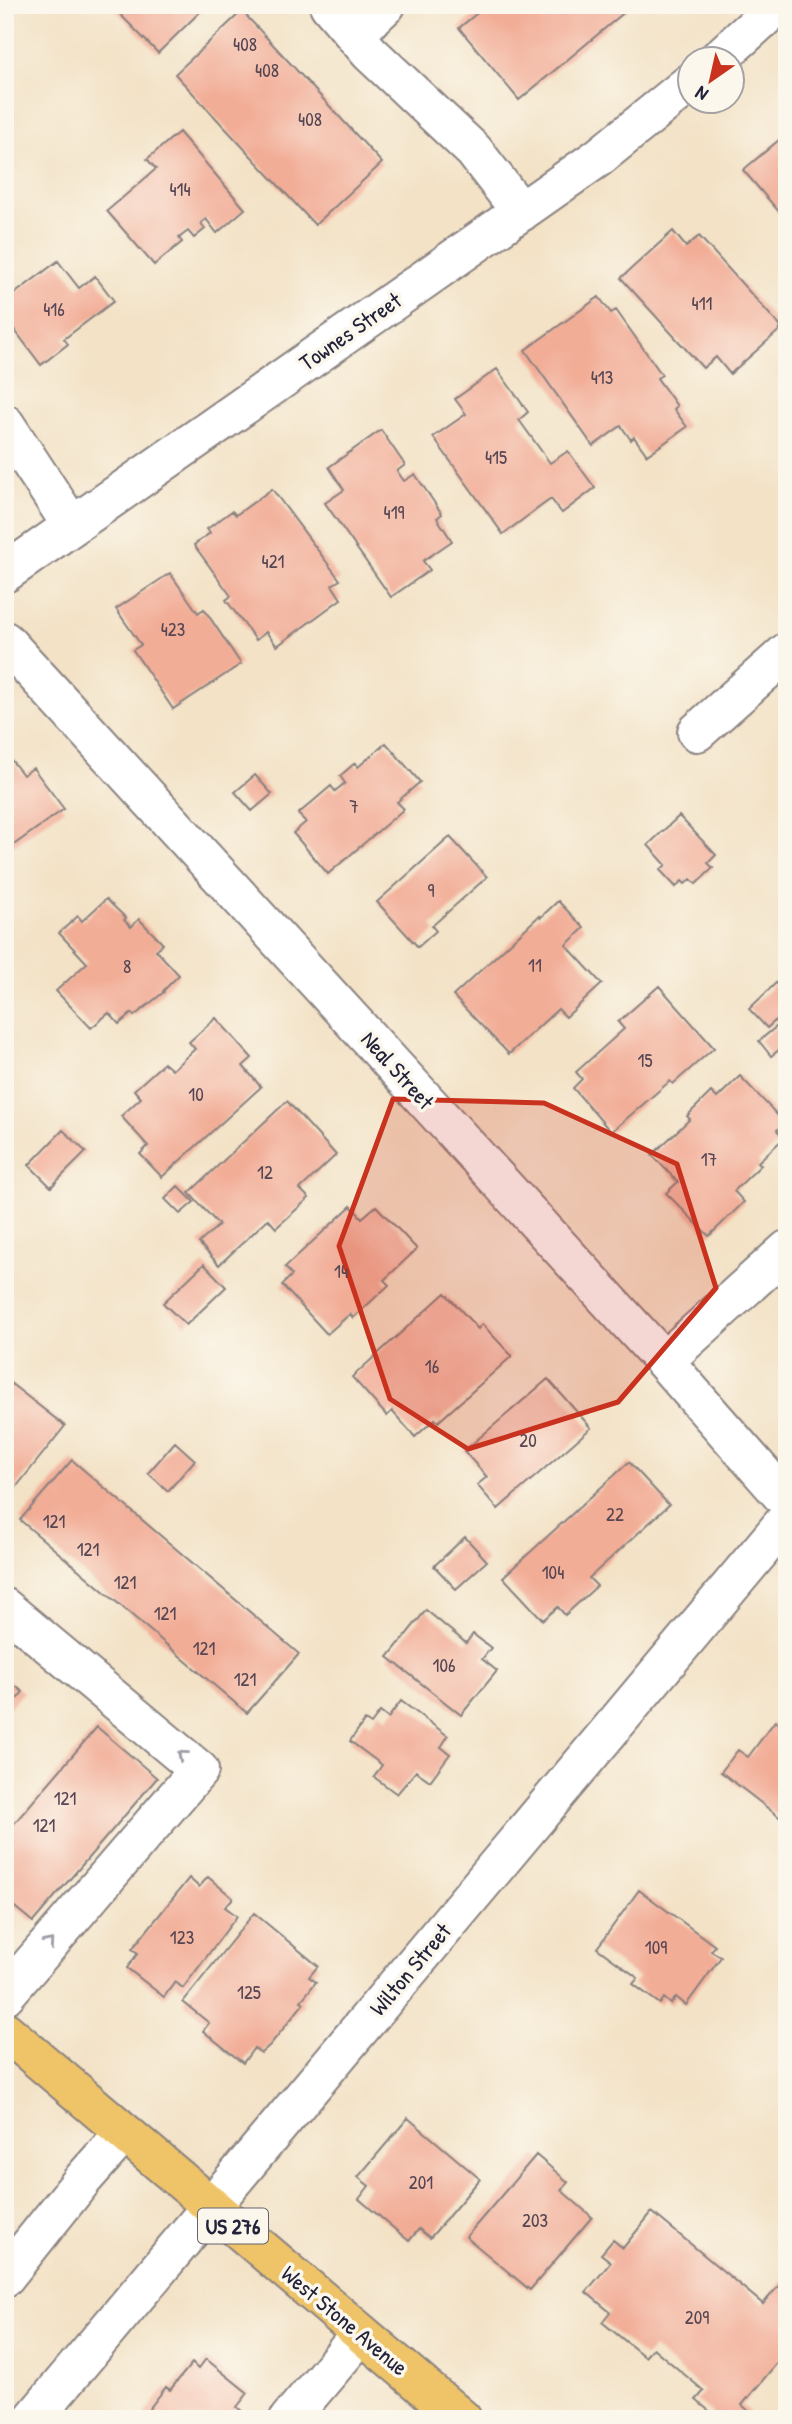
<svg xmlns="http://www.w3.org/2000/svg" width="792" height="2424" font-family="'Patrick Hand',sans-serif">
<rect width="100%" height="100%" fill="#fbf7ec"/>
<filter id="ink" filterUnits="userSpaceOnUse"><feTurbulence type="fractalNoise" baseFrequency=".0143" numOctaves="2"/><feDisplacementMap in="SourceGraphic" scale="14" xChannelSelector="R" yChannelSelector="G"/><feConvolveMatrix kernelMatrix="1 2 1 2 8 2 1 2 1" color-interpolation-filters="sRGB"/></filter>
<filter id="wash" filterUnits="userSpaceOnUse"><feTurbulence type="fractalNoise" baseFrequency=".00686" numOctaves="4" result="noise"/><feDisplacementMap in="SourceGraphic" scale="28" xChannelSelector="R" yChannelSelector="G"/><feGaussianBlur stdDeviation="1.57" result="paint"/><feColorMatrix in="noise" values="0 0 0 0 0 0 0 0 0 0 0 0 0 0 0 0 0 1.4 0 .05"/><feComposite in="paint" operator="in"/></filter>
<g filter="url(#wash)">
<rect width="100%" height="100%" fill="#f3e2c6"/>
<g id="blocks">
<!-- building -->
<path fill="#f2ad97" d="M111,5H207L158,53Z
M487,5H633L519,100L459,28Z
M242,11L382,163L315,225L175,74Z
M179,132L245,209L217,233L206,219L201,223L205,229L194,238L188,231L179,238L182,242L154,265L107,211L156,169L147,159Z
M785,135L787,136V221L743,170Z
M673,231L686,247L699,236L782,328L730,374L716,357L703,368L621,278Z
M58,261L79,288L95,276L114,301L64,339L68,344L41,365L5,317V301Z
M599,297L611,313L616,310L662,375L657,378L677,406L674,409L687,427L647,455L634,437L631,440L621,426L593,446L525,350Z
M497,369L528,412L519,420L550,463L568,451L595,488L562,513L551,499L503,534L433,437L466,414L455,399Z
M381,430L405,465L397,471L404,481L415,474L442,514L437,518L452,541L423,561L430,570L391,597L325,503L344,490L329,467Z
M272,489L340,580L332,585L341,599L277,646L266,632L256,640L226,600L231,596L194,545L210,533L207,529L232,511L236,515Z
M170,573L198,613L204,609L241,664L173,709L133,650L141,645L116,609Z
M386,743L420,782L397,802L404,809L328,874L293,833L306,822L298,814L331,786L335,791L345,783L340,776L355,763L358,767Z
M5,752L23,775L33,768L64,809L5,851Z
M255,775L272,794L252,811L235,792Z
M679,816L716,855L708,863L713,868L696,884L691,879L685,884L682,881L676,887L660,870L666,865L648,845Z
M450,837L487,877L432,926L436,931L418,947L377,902Z
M106,899L126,918L124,920L131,927L139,919L163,944L156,950L179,975L163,991L164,992L134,1016L132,1013L119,1024L109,1013L91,1028L56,991L87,963L59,933L78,916L82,921Z
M558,901L584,928L566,945L602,984L566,1017L558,1009L509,1054L453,996L539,916L540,918Z
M778,981L787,990V1010L767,1028L749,1009Z
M659,986L714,1048L673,1084L670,1081L611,1132L573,1088L582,1079L576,1072L624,1029L618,1022Z
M216,1018L252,1058L243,1066L261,1087L162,1177L140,1154L148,1146L121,1116L141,1098L134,1090L164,1063L172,1070L195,1049L189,1042Z
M782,1022L787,1028V1044L771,1056L759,1041Z
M740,1076L785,1123L777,1130L784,1138L758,1162L761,1165L734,1191L744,1202L709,1236L666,1193L678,1182L652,1155L690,1119L687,1116L711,1092L717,1098Z
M287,1101L336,1155L300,1189L309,1198L276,1228L268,1219L219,1265L199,1243L219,1225L189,1193Z
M63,1130L86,1152L51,1187L29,1165Z
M178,1186L194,1202L180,1214L165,1199Z
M351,1206L362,1218L376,1206L417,1249L384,1280L389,1285L353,1318L350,1314L327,1334L282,1285L292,1275L285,1267Z
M204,1264L226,1287L186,1325L163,1303Z
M445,1293L478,1329L482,1324L512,1356L438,1422L435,1419L415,1437L392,1411L387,1416L352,1377Z
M5,1379L65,1426L5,1501Z
M548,1379L591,1428L498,1509L477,1485L487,1477L464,1451Z
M175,1442L195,1460L168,1491L148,1473Z
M72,1460L299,1654L247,1713L20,1520Z
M629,1462L669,1505L589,1578L597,1586L565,1615L558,1607L543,1620L503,1577Z
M465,1537L487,1561L456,1589L434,1566Z
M426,1610L466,1643L473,1634L491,1648L482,1659L497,1671L461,1715L388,1657Z
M5,1678L23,1692L5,1713Z
M401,1701L448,1736L441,1747L450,1754L430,1781L416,1771L397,1794L374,1777L382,1765L350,1741L365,1720L371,1724L380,1712L388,1718Z
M775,1721L787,1730V1823L721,1772L738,1750L748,1757Z
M97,1727L157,1778L33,1922L5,1899V1834Z
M208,1877L233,1898L225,1907L237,1916L183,1988L175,1982L164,1997L127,1968L138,1953L132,1949L189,1878L199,1887Z
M639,1890L715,1946L711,1951L721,1957L686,2005L676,1997L671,2004L664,1998L660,2004L633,1984L638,1978L597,1948Z
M254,1913L318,1966L309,1977L316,1982L301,2001L304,2003L270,2045L261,2053L254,2048L243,2063L203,2031L209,2023L183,2002Z
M408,2118L480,2179L430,2238L419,2229L409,2241L359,2199L369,2186L358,2177Z
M536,2155L568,2182L561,2190L592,2217L530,2290L466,2237Z
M652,2212L763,2304L787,2276V2351L742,2405L751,2413L746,2419H719L696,2400L704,2391L653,2348L645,2357L602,2322L610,2312L586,2292L611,2262L601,2254L613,2240L623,2248Z
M206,2359L248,2393L237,2407L243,2412L237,2419H145L143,2417L166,2387L170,2390L192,2363L198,2369Z"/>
</g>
</g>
<g filter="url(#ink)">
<use href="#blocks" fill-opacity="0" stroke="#8a8280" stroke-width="2"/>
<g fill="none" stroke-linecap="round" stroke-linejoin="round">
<!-- minor casing -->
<g stroke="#8a8280" stroke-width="42">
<path id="minor" d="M329,5L370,53L474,151L521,212
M354,35L386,5
M717,60L778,5
M5,424L72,526
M5,573L599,157L690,83
M5,641L664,1361L787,1501
M697,732L787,652
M664,1361L787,1250
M5,1608L199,1770L5,1995
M5,2277L84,2178L124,2133
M33,2419L787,1519
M289,2419L361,2334"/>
</g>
<!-- highway casing -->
<g stroke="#8a8280" stroke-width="42">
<path id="highway" d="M5,2031L462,2419"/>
</g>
<!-- minor -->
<use href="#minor" stroke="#fff" stroke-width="38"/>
<!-- highway -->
<use href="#highway" stroke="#efc469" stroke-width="38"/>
</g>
<!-- one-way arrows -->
<defs><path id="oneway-chevron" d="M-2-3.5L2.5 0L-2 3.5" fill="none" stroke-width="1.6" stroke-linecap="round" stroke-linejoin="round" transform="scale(1.75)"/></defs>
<g stroke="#9c9ca7">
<use href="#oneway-chevron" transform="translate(182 1755) rotate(-140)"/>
<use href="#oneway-chevron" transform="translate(49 1943) rotate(-49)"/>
</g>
</g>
<!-- marked area -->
<path fill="#c8321e" fill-opacity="0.2" stroke="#c8321e" stroke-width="5" stroke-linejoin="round" d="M393,1099L544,1103L677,1164L716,1288L618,1402L468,1449L390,1399L339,1246Z"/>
<g text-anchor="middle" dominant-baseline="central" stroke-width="7" stroke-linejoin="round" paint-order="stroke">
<!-- number labels -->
<g font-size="19" fill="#564552">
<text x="245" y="44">408</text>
<text x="267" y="70">408</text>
<text x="310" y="119">408</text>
<text x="180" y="189">414</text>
<text x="702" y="303">411</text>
<text x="54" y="309">416</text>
<text x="602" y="377">413</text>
<text x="496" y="457">415</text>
<text x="394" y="512">419</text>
<text x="273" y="561">421</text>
<text x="173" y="629">423</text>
<text x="354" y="806">7</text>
<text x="431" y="890">9</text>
<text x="535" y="965">11</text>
<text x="127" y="966">8</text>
<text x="645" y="1060">15</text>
<text x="196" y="1094">10</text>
<text x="709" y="1159">17</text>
<text x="265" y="1172">12</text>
<text x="341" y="1271">14</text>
<text x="432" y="1366">16</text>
<text x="528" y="1440">20</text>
<text x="615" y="1514">22</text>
<text x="54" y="1521">121</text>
<text x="88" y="1549">121</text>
<text x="553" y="1572">104</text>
<text x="125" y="1582">121</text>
<text x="165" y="1613">121</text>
<text x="204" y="1648">121</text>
<text x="444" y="1665">106</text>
<text x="245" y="1679">121</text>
<text x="65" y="1798">121</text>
<text x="44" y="1825">121</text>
<text x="182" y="1937">123</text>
<text x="656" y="1947">109</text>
<text x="249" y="1992">125</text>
<text x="421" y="2182">201</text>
<text x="535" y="2220">203</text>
<text x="697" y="2317">209</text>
</g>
<!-- shield labels -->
<rect fill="#fbf7ec" stroke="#636270" stroke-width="2" x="198" y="2208.5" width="70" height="35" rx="5"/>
<g font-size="21" font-weight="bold" fill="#22223b">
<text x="233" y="2226">US 276</text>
</g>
<!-- street labels -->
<g font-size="23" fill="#22223b" stroke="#fbf7ec">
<text transform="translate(350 331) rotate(-35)">Townes Street</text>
<text transform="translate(398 1070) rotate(48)">Neal Street</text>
<text transform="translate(410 1969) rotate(-50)">Wilton Street</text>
<text transform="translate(345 2320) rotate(40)">West Stone Avenue</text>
</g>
</g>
<!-- margin -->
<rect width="792" height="2424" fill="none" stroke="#fbf7ec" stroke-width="28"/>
<!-- north arrow -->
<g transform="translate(711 80) rotate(214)"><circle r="33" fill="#fbf7ec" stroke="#a4a2a5" stroke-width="2"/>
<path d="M0-5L12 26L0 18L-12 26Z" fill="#c8321e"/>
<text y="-10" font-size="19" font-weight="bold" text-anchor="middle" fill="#22223b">N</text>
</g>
</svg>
